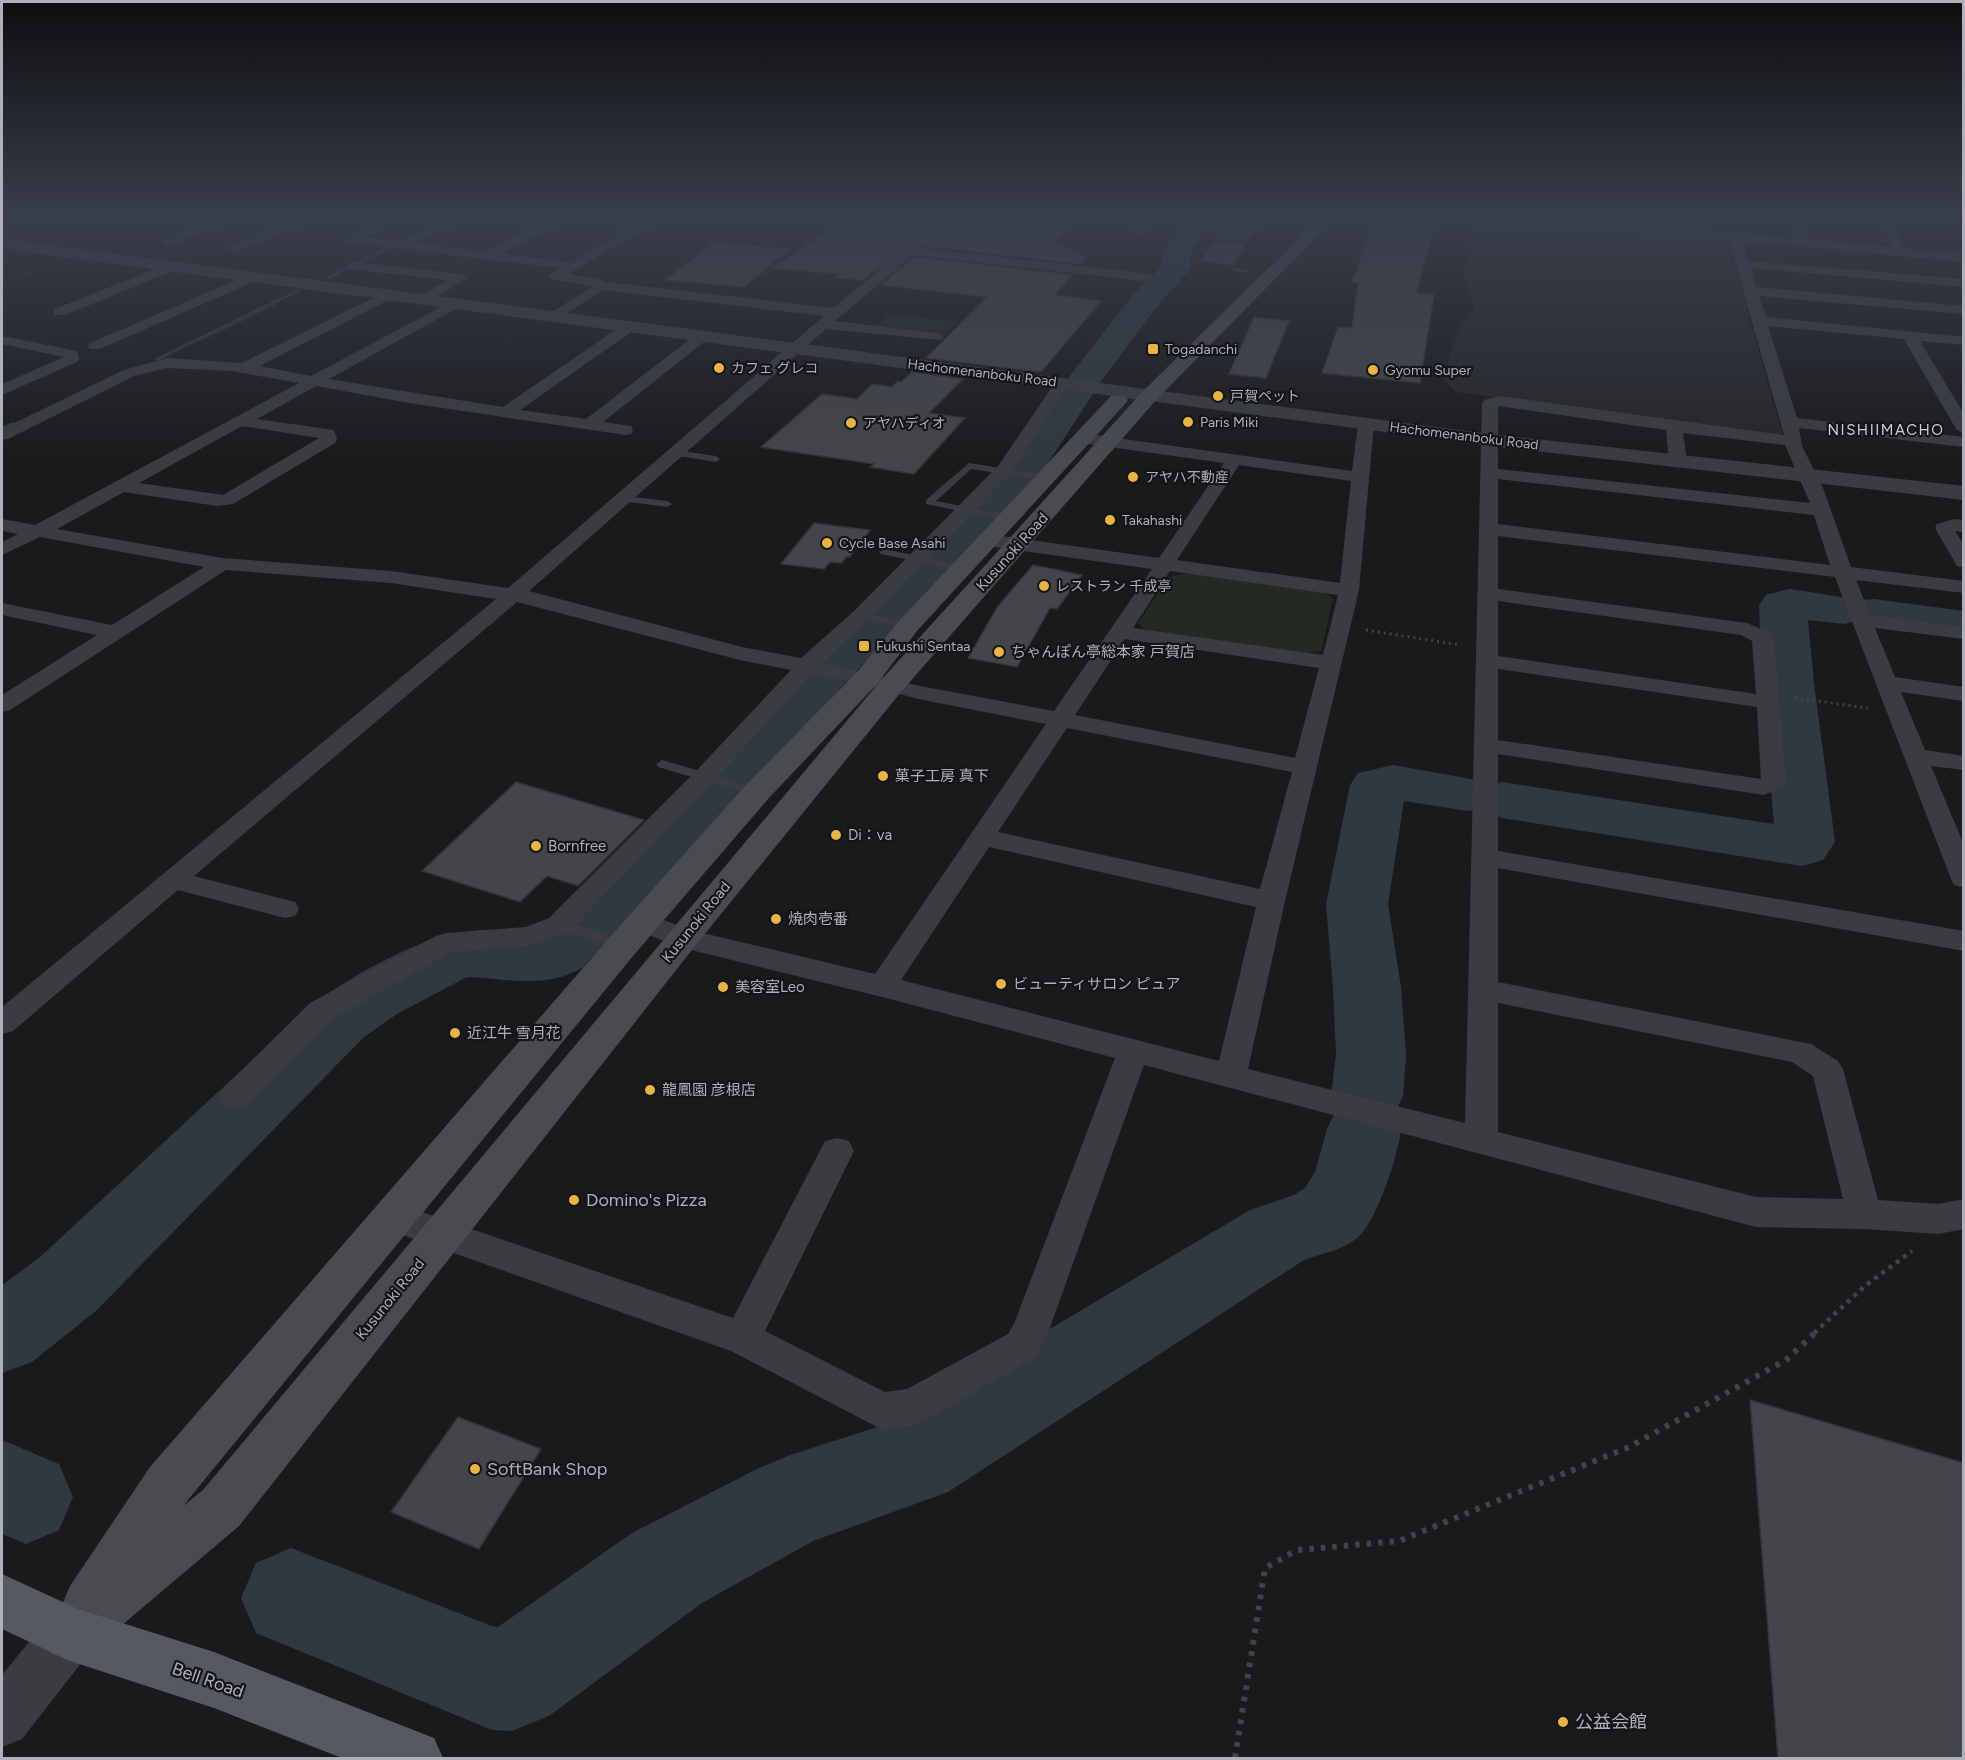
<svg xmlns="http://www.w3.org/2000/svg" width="1965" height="1760" font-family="Figtree,'Noto Sans JP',sans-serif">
<rect width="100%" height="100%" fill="#1a1a1c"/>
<!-- built -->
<path fill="#262629" d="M1474,222L1713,238L1728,244L1783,436L1456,392L1444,380L1451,349L1462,325L1474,310L1464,277Z"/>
<!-- green -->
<path fill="#222a23" d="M889,314L958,322L944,336L875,328Z
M1186,573L1324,592L1333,599L1321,650L1304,654L1146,631L1138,623L1169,577Z"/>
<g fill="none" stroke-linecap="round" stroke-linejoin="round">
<!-- stream -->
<path fill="#303940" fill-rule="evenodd" d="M389,246L393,247L329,279L324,278Z
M298,289L303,290L159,360L154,359Z
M12,422L15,424L14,425L2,431V427Z"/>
<!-- river -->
<path fill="#303940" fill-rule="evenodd" d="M1191,215H1218L1191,252V268L1154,310L1102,380L1046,466L582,968C546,988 512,980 472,977L465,978L397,1014L364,1037L97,1310L32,1362L2,1373V1285L39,1258L316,1001C359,973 419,936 472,931C492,929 516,934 536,935L1018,450L1075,369L1132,296L1162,266L1163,251Z
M1789,589C1809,591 1860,602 1874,599L1964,611V639L1874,627L1856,621L1844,624L1808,620L1814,683L1835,842L1823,860L1802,866L1502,818L1482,812L1479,809L1468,811L1404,801L1388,904L1401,987L1406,1055L1403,1096L1394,1114L1401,1129L1400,1137C1395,1162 1376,1224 1356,1239C1342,1250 1321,1254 1304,1260L948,1492L813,1541L702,1603L549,1716L512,1731L492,1730L256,1633L241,1598L256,1563L291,1548L492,1626L498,1627L632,1533L757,1469L790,1455L893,1422L1250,1210L1294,1195L1305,1188L1315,1172L1327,1129L1337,1109L1331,1096L1336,1055L1333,987L1326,904L1350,785L1358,773L1393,765L1488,782L1491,785L1502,782L1774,824L1762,683L1759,605L1766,595Z
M2,1440L59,1464L73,1497L59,1530L26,1544L2,1534Z"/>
</g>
<!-- building -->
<path fill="#444549" stroke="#343438" stroke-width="1.5" d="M853,215L939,222L863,280L835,278L840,274L772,268Z
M978,215H1070L1066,221H1072L1054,242L1086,257L1081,264L927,246L957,224L966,225Z
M1390,215L1437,217L1416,293L1434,295L1420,383L1322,373L1338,327L1352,328L1358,283L1352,282L1374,222L1386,223Z
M1232,218L1261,221L1250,238L1220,234Z
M1214,242L1245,245L1232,265L1200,261Z
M714,243L742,245L790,249L744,287L665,280Z
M914,257L1072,275L1055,295L1101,301L1041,372L926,358L987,297L881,285Z
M1254,317L1289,321L1266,378L1229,374Z
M912,372L963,379L929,413L965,418L914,474L870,467L874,464L761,447L822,394L857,399L872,384L892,387L898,381L901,382Z
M814,523L870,530L850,557H846L842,563L830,562L824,569L781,564Z
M1033,565L1082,575L1057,609L1050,608L1017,667L968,658L998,606Z
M516,782L644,820L578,886L547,876L520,902L422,871Z
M1750,1400L1964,1463V1758H1778Z
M458,1417L541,1449L479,1549L391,1512Z"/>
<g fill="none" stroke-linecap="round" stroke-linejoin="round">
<!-- path-far3 -->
<path stroke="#414348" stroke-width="1.5" stroke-dasharray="1.5 2" stroke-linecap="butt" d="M1420,215L1450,217
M1186,229L1196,230
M129,237L148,231
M2,283L31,272
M199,341L276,304"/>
<!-- path-far2 -->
<path stroke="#414348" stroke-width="3" stroke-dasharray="2 4" stroke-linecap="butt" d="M1366,630L1460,645
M1795,698L1868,708"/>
<!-- path-far1 -->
<path stroke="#414348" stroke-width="4.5" stroke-dasharray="4 5" stroke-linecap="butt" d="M1814,1333L1865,1286L1912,1251"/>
<!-- path -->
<path stroke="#414348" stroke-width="6" stroke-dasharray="4.5 7" stroke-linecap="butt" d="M1235,1758L1265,1568L1297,1550L1399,1541L1629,1447L1786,1360L1816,1332"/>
<!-- service -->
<path fill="#3b3c41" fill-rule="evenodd" d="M1143,215H1160L1141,218Z
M1288,217L1306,221L1303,223L1286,220Z
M1211,236L1247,239L1250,241L1247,243L1209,239Z
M1232,268L1252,271L1249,273L1234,271Z
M675,450L716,456L720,459L716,462L672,455V451Z
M969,463L1046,475L1050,478L1046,481L971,469L936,501L1012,516V520L1009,521L926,504V500Z
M625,496L667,501L672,504L667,507L622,501V497Z
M884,549L962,565L967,568L962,571L881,554L879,552Z
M861,612L912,624L913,626L908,629L857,617V613Z
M662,760L761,789L763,792L757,796L658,767L656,764Z
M562,921L600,932L626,943L628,947L621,952L590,939L557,929L555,926Z"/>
<!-- minor -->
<path fill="#3b3c41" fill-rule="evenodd" d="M230,215H246L172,244L168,245L162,241Z
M308,215H324L237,251H229L227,248Z
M387,215H402L383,225L381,231L365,237L401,241L459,215H474L416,243L485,252L553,217L551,215H589L645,220L655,215H669L568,274L596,278L606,282L833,308L906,248L952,215H965L921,248L1151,274L1153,277L1151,280L1146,281L913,255L835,321L936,333L941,334L943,337L941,340L826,329L529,591L742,647L801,658L854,611L998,466L1057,380H1067L1070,383L1010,474L868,619L822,663L920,686L1054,711L1152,569L988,546L981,544L978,540L981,536L988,534L1159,558L1224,463L1081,443L1075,442L1073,438L1075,434L1081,433L1352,471L1358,424L1366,419L1372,421L1374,424L1359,590L1285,901L1248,1069L1465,1123L1482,403L1484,400L1501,396L1784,435L1729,240L1585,230L1508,227L1476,222L1467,215C1486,214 1506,221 1526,221C1617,225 1708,230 1799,239L1786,215H1798L1812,240L1892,247L1876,215H1888L1905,249L1964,254V262L1742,241L1748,261L1964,279V287L1751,268L1756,287L1964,306V314L1759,296L1766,317L1964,337V345L1920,341L1964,414V434L1956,429L1904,339L1768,326L1797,418L1964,437V447L1799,428L1802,446L1823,488L1851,567L1964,581V593L1856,580L1870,615L1964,627V639L1875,628L1895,677L1964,687V701L1901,692L1925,750L1964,756V770L1931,766L1964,845V888L1954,885L1951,879L1835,577L1498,536V589L1747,623L1771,633L1774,638L1786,782L1783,787L1764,795L1498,754V851L1964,931V951L1498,868V982L1811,1044L1838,1061L1843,1069L1878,1200L1938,1204L1964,1199V1229L1938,1234L1864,1229L1756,1227L1144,1065L1048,1333L1034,1358L926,1420L912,1426L883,1430L731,1351L380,1227L375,1217L380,1207L392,1202L733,1318L825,1141L837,1138L849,1141L854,1151L765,1331L885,1392L907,1389L1008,1334L1014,1324L1115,1058L882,997L683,948L633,929L629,922L633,915L643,912L690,930L875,974L1046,724L918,699L864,684L811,674L714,781L569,932L529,946L452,952L332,1019L246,1106L235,1109L224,1106L219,1097L224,1088L310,1003L436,936L446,933L526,927L549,918L696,771L791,670L740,660L517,602L194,876L295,902L299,909L295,916L285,918L178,890L13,1031L2,1034V1007L496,599L391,583L226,570L10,710L2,712V695L97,635L2,615V603L112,625L204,567L40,537L2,555V542L18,534L2,531V519L35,525L299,383L232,371L167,368L134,376L8,439L2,440V429L124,370L167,358L242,363L387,291L392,292L394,295L392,298L260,366L311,376L454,300L459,301L461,304L459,307L329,379L503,407L624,324H634L636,327L634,330L520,410L586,419L698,333H708L710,336L708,339L603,422L631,426L633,430L631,434L625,435L409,403L316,386L257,419L334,430L337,439L335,443L233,504L217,506L124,492L57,529L222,558L391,571L508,588L824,316L604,290L554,321L547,317L549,314L593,286L550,279L548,276L559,268L350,243L344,239L371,226L373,220ZM567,220L634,226L571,262L501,254ZM1498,406L1666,430L1669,461L1672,465H1684L1687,461L1683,433L1785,445L1810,503L1498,469ZM242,426L319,438L223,495L139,483ZM1239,465L1351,481L1340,583L1177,560ZM1498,479L1814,515L1830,565L1498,524ZM1170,571L1338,595L1323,655L1133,628ZM1498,601L1741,635L1752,641L1756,694L1498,656ZM1125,639L1319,668L1295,758L1075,715ZM1498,669L1757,707L1761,779L1498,740ZM1067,728L1292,772L1260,889L998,832ZM989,847L1256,907L1219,1061L901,980ZM1498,1003L1792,1062L1813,1076L1843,1199L1756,1197L1498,1132Z
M1115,215H1143L1154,219L1143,235L1139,236L1133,232L1140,221L1117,217Z
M354,262L461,274L468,278L424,304L419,303L417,300L419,297L448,280L349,269L348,266L349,263Z
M170,263L175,264L176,267L175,270L65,315H55L53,312L55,309Z
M253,273L260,277L258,280L100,349H90L88,346L90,343Z
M2,336L77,351L79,359L77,362L2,395V384L64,357L2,344Z
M1954,519L1964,520V532L1955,531L1964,545V568L1957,566L1935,528L1937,524Z"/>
<!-- tertiary -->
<path fill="#3b3c41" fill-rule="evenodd" d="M2,239L1490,434L1964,486V500L1490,446L2,249Z
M70,1607L89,1615L97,1634L89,1653L22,1739L2,1747V1675L51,1615Z"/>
<!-- secondary -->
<path fill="#494b51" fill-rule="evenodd" d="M1323,215H1338L1157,399L901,692L695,946L239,1526L89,1653L70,1661L51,1653L43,1634L51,1615L62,1605L70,1586L150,1467L609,938L746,785L857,672L899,621L1111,396H1125L1128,400L1125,404L917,631L877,684L768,799L633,956L183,1506L203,1490L881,680L1143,391Z"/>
<!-- primary -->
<path fill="#575960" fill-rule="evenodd" d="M2,1574L78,1609L214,1652L434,1738L443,1758H342L214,1708L70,1661L2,1629Z"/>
</g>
<!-- sky -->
<linearGradient id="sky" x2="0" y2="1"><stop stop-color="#0e0e0f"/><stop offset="0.47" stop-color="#383e4b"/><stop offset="1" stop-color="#383e4b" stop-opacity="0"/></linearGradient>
<rect width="1965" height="461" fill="url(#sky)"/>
<!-- markers -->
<g fill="#eab444" stroke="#151517" stroke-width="2">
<rect x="1147" y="343" width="12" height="12" rx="3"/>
<circle cx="719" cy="368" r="6"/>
<circle cx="1373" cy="370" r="6"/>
<circle cx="1218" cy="396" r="6"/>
<circle cx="1188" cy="422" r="6"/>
<circle cx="851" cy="423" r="6"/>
<circle cx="1133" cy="477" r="6"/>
<circle cx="1110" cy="520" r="6"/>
<circle cx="827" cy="543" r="6"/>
<circle cx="1044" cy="586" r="6"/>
<rect x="858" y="640" width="12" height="12" rx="3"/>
<circle cx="999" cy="652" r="6"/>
<circle cx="883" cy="776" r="6"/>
<circle cx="836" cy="835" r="6"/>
<circle cx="536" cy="846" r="6"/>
<circle cx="776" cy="919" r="6"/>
<circle cx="1001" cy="984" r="6"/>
<circle cx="723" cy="987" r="6"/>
<circle cx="455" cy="1033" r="6"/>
<circle cx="650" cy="1090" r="6"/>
<circle cx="574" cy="1200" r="6"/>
<circle cx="475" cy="1469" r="6"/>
<circle cx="1563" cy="1722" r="6"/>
</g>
<g text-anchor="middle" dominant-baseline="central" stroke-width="4.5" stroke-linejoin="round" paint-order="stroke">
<!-- far-poi labels -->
<g font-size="14" fill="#adb1bb" stroke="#151517" text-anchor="start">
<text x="1165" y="349">Togadanchi</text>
<text x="731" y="368">カフェ グレコ</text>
<text x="1385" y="370">Gyomu Super</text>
<text x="1230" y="396">戸賀ペット</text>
<text x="1200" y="422">Paris Miki</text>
<text x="863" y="423">アヤハディオ</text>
<text x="1145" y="477">アヤハ不動産</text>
<text x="1122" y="520">Takahashi</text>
<text x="839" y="543">Cycle Base Asahi</text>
<text x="1056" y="586">レストラン 千成亭</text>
<text x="876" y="646">Fukushi Sentaa</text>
</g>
<!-- far-street labels -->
<g font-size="14" fill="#adb1bb" stroke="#151517">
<text transform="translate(982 373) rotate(7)">Hachomenanboku Road</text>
<text transform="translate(1464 436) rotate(7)">Hachomenanboku Road</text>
</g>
<!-- far-quarter labels -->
<g font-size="15" letter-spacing="1.5" fill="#ced0d7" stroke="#151517">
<text x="1886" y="430">NISHIIMACHO</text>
</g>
<!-- street labels -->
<g font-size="15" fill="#adb1bb" stroke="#151517">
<text transform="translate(1012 552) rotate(-48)">Kusunoki Road</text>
<text transform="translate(696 922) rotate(-51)">Kusunoki Road</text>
<text transform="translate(390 1299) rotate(-51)">Kusunoki Road</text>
</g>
<!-- poi labels -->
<g font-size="15" fill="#adb1bb" stroke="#151517" text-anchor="start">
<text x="1011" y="652">ちゃんぽん亭総本家 戸賀店</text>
<text x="895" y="776">菓子工房 真下</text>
<text x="848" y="835">Di：va</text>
<text x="548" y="846">Bornfree</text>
<text x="788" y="919">焼肉壱番</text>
<text x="1013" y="984">ビューティサロン ピュア</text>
<text x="735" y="987">美容室Leo</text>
<text x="467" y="1033">近江牛 雪月花</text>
<text x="662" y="1090">龍鳳園 彦根店</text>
</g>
<!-- near-poi labels -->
<g font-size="18" fill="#adb1bb" stroke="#151517" text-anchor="start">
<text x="586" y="1200">Domino's Pizza</text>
<text x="487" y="1469">SoftBank Shop</text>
<text x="1575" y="1722">公益会館</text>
</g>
<!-- near-street labels -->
<g font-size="18" fill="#adb1bb" stroke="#151517">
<text transform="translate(208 1680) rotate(19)">Bell Road</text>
</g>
</g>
<!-- border -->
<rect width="1965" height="1760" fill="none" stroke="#adb1bb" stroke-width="6"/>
</svg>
